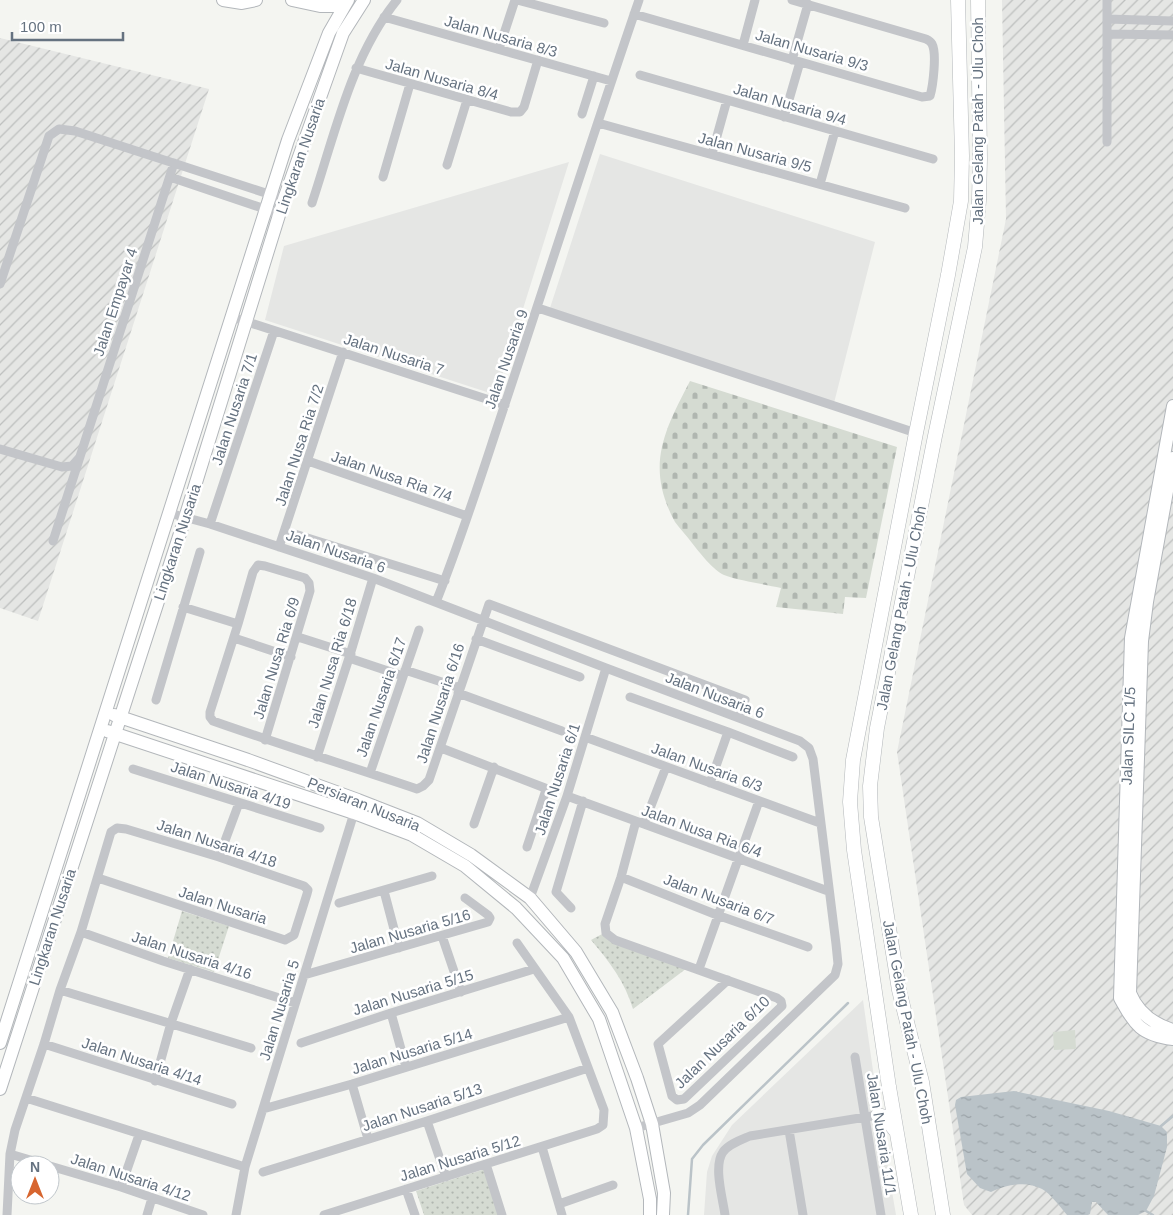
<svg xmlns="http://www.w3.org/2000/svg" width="1173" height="1215" font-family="Arial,sans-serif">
<defs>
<pattern id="industrial-furrows" width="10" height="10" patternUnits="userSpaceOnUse" patternTransform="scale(1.25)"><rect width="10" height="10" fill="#e5e6e4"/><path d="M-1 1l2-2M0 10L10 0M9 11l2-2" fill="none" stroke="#bdbfbe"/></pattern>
<pattern id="cemetery-stones" width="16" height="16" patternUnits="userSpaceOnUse" patternTransform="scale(1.25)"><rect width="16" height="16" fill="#d5dbd2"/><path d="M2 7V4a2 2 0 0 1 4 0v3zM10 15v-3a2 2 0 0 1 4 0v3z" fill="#b0b6b0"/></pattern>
<pattern id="park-dots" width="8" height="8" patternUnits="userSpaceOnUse" patternTransform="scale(1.25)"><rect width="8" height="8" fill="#d5dbd2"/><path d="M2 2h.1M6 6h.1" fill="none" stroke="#b0b6b0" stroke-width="1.8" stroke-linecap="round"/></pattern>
<pattern id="water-ripples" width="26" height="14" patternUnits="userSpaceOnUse" patternTransform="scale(1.25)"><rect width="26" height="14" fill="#bac3c8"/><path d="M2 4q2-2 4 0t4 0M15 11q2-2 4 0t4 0" fill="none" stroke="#9ba3a8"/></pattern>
</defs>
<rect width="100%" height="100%" fill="#f4f5f1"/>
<!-- built -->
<path fill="#e5e6e4" d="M600,154L875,242L834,403L550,308Z
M569,162L496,395L265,320L284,246Z
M863,1000L881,1127L896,1215H704L707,1172L712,1156L732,1125Z"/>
<!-- industrial -->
<path fill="url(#industrial-furrows)" d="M1002,0H1173V1215H972L964,1205L897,752L1006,219Z
M0,38L209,89L38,621L0,608Z"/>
<!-- grass -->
<path fill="#d5dbd2" d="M1075,1030L1076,1049L1054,1050L1053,1032Z"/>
<!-- cemetery -->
<path fill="url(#cemetery-stones)" d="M690,381L897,447L866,598L845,597L843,614L776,607L781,588C764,584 740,581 724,575C714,571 699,552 692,543C687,536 680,529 675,522C645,467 664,431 690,381Z"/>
<!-- park -->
<path fill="url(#park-dots)" d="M182,911L229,926L214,972L168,958Z
M604,933L687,968L633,1009C625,982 609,961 591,940Z
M485,1169L500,1215H424L416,1191Z"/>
<!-- water -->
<path fill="url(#water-ripples)" d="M1014,1091L1109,1111L1161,1126L1167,1132V1147L1154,1196L1146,1211L1138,1215H1108L1096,1202H1092L1090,1214L1088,1215H1067C1061,1208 1050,1193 1042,1189C1026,1180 1006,1185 991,1192L980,1188L967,1174L955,1105L956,1100L961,1097Z"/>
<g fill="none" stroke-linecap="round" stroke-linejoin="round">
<!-- stream -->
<path stroke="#bac3c8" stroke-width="2.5" d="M1161,1126L1173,1116
M1146,1211L1153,1215
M688,1215L692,1159L703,1145L848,1003"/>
<!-- secondary casing -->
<g stroke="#b3b7bb" stroke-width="14">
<path id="secondary" d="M223,0L242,3L256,0
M292,0L320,6H344
M1173,406L1131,638L1120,998C1135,1025 1141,1035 1173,1039
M1173,458L1147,602L1142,641L1130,993C1138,1013 1153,1024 1173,1030
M114,715L248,760L358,800L417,823L471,855L530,898L576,952L612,1012L637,1078L652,1124L664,1193L663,1215
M107,731L354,813L412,835L465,866L516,908L563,958L599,1019L636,1128L650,1199V1215
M0,1043L288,140L329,33L348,0
M0,1089L185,518L284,199L343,33L364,0"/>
</g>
<!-- primary casing -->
<g stroke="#b3b7ba" stroke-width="15">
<path id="primary" d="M878,1115L885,1117L895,1130
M911,1215L889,1087L854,850L850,802L853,760L916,433L948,275L961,201L962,156L958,0
M943,1215L922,1082L899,990L871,817L870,786L877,728L935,436L975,247L979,200L980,158L978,0"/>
</g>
<!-- street -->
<path stroke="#c3c5c9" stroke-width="9" d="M517,0L604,23
M634,14L922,97L930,96C933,86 937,53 932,44C931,42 928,40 926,39L792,0
M384,17L611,81
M1107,19L1173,21
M1107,34L1173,35
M743,45L755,0
M499,49L515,0
M792,60L808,4
M356,68L511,112H520L524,107L538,60
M640,75L933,159
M582,114L594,76
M784,117L800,62
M598,123L905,208
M1107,142V0
M712,154L727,100
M447,165L467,100
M170,177L280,214
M383,177L410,84
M820,184L835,131
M312,203C335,134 351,57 397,0
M0,284L49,136L59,129L75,131L284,199
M538,308L916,433
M232,317L505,405
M0,449L62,467L72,466L80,457
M308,461L467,516
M169,513L210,524L373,578L606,668L800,741L809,748L813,759L836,944L838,964L835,975L700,1105L688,1113L636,1128
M210,524L274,331
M285,531L445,581
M53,541L174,163
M279,547L343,352
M436,602C461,540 481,476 502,413C548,275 592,137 639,0
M183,607L238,624
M298,637L351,654
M234,638L291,657
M476,639L580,677
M349,658L403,676
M405,670L460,688
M458,693L562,731
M630,697L728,732
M156,700L200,552
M585,737L820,823
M265,740L310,591L309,583L305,578L265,566L258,565L253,572L238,624L210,712V717L213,721C281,745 349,766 417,789L423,786L429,780L489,604L745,700L739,718
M441,748L545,788V793L527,847
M317,757L349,658L373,578
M133,769L320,828
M370,773L419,630
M710,783L728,732L793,757
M567,796L828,891
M636,821L621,877L605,924L606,933L615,940L777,998L781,1001L782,1006L684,1099L677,1100L672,1096L658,1044L728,980
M474,824L494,767
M644,824L666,767
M219,857L239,803
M621,877L717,915L808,947
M384,891L399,948
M530,898L567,796L606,668
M339,903L432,876
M571,908L556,892L583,801
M81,932L163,961L295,1003
M442,936L461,992
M699,969L759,801
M304,975L488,922L490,918L488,915L465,898
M60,990L251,1048
M391,1013L406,1067
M301,1043L391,1013L534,969
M44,1044L232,1104
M855,1057L881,1215
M155,1081L171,1023L190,969
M352,1084L368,1139
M26,1098L245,1167
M263,1109L352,1084L569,1017
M427,1121L446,1177
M789,1130L803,1215
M542,1147L562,1215
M10,1154L47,1165
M486,1164L502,1215
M50,1166L121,1187L203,1215
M263,1172L427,1121L588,1068
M121,1187L139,1135
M406,1189L415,1215
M559,1204L613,1185
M7,1215L10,1154L15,1130L44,1044L60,990L81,932L111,832L117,828L126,829L219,857L304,886L308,890L307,894L294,935L285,940L98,878
M147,1215L152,1198
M236,1215L245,1167L358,800
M324,1215L597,1129L603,1125L604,1110L569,1017L517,943
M725,1215C723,1199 713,1166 723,1152C729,1144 741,1140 750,1136L878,1115"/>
<!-- secondary -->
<use href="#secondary" stroke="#fff" stroke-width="12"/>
<!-- primary -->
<use href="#primary" stroke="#fff" stroke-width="14"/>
</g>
<g text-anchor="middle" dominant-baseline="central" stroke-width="5" stroke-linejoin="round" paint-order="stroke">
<!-- street labels -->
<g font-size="15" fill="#657280" stroke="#fff">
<text transform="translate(501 36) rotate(16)">Jalan Nusaria 8/3</text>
<text transform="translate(812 50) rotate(16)">Jalan Nusaria 9/3</text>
<text transform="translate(442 79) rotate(16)">Jalan Nusaria 8/4</text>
<text transform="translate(790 104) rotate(16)">Jalan Nusaria 9/4</text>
<text transform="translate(977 121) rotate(-90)">Jalan Gelang Patah - Ulu Choh</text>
<text transform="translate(755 152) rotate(15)">Jalan Nusaria 9/5</text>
<text transform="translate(300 156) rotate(-71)">Lingkaran Nusaria</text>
<text transform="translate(115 302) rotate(-72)">Jalan Empayar 4</text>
<text transform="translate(394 354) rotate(18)">Jalan Nusaria 7</text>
<text transform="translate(506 359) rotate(-71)">Jalan Nusaria 9</text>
<text transform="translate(234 409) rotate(-72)">Jalan Nusaria 7/1</text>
<text transform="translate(299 445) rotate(-72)">Jalan Nusa Ria 7/2</text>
<text transform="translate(392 476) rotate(19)">Jalan Nusa Ria 7/4</text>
<text transform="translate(177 542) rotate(-72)">Lingkaran Nusaria</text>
<text transform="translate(336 551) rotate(19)">Jalan Nusaria 6</text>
<text transform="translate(901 608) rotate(-79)">Jalan Gelang Patah - Ulu Choh</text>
<text transform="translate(276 658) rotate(-73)">Jalan Nusa Ria 6/9</text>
<text transform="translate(332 663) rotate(-73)">Jalan Nusa Ria 6/18</text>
<text transform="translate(715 695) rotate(21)">Jalan Nusaria 6</text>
<text transform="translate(381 697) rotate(-71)">Jalan Nusaria 6/17</text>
<text transform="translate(440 703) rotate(-72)">Jalan Nusaria 6/16</text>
<text transform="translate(1128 736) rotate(-88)">Jalan SILC 1/5</text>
<text transform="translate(707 767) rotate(20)">Jalan Nusaria 6/3</text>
<text transform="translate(557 779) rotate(-72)">Jalan Nusaria 6/1</text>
<text transform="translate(231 785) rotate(18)">Jalan Nusaria 4/19</text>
<text transform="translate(364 804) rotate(22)">Persiaran Nusaria</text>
<text transform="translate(702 831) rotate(20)">Jalan Nusa Ria 6/4</text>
<text transform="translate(217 843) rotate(18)">Jalan Nusaria 4/18</text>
<text transform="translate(719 899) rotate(21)">Jalan Nusaria 6/7</text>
<text transform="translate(223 905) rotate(18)">Jalan Nusaria</text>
<text transform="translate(52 927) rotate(-72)">Lingkaran Nusaria</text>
<text transform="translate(410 931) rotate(-16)">Jalan Nusaria 5/16</text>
<text transform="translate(192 955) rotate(18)">Jalan Nusaria 4/16</text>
<text transform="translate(413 992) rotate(-17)">Jalan Nusaria 5/15</text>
<text transform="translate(279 1010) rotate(-73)">Jalan Nusaria 5</text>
<text transform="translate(908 1022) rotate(79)">Jalan Gelang Patah - Ulu Choh</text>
<text transform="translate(722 1042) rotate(-44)">Jalan Nusaria 6/10</text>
<text transform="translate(412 1051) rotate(-17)">Jalan Nusaria 5/14</text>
<text transform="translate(142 1061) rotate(18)">Jalan Nusaria 4/14</text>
<text transform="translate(422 1107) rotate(-18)">Jalan Nusaria 5/13</text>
<text transform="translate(882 1134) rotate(81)">Jalan Nusaria 11/1</text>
<text transform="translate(460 1158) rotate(-17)">Jalan Nusaria 5/12</text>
<text transform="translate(131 1177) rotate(18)">Jalan Nusaria 4/12</text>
</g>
</g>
<!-- north arrow -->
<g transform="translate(35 1180)"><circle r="24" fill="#ffffff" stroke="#c1c7cc"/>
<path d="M0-4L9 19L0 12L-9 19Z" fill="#d7652f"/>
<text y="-8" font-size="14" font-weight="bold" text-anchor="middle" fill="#657280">N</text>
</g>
<!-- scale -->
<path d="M12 32v8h111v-8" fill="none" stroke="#657280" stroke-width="2.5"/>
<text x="20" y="32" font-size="15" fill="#657280" stroke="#ffffff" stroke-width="4" paint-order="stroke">100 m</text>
</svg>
